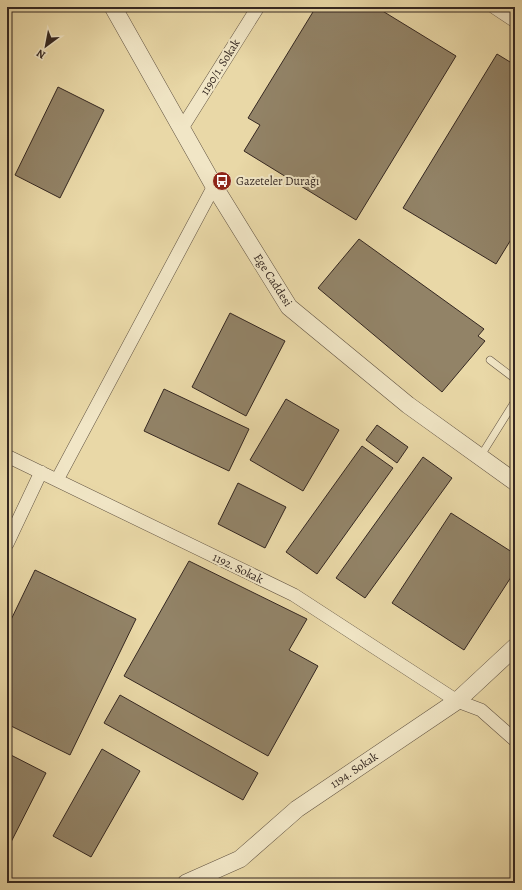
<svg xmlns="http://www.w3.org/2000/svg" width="522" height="890" font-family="Alegreya,serif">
<rect width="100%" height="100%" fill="#e9d8a7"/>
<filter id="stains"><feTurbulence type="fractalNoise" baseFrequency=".005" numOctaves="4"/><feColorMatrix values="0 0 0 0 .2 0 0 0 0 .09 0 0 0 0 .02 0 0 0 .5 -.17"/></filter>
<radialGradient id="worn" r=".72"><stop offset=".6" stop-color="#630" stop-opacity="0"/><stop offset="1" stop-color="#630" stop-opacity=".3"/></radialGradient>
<!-- building -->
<path fill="#928367" stroke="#342721" d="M316,7H376L456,56L356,220L244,151L260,125L248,118Z
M497,54L515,65V233L496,264L403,208Z
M58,87L104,110L60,198L15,175Z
M359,239L484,329L478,336L485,341L442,392L318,288Z
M230,313L285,341L246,416L192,387Z
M164,389L249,429L229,471L144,431Z
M286,399L339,430L303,491L250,460Z
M377,425L408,447L397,463L366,440Z
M362,446L393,468L317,574L286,552Z
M423,457L452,478L365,598L336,578Z
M238,483L286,507L265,548L218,524Z
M451,513L515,554V571L464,650L392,603Z
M189,561L307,619L289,650L318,666L268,756L124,676Z
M35,570L136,619L70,755L7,724V628Z
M120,695L258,773L243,800L104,723Z
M102,749L140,771L91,857L53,836Z
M7,753L46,773L7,850Z"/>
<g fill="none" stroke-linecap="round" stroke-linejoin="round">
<!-- service casing -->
<g stroke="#615342" stroke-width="8">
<path id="service" d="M490,360L515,379
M480,457L515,401"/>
</g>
<!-- minor casing -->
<g stroke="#615342" stroke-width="14">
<path id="minor" d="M494,7L515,21
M182,128L258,7
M7,456L294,595L457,701L481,710L515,740
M57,480L214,186
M7,544L41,472"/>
</g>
<!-- tertiary casing -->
<g stroke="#615342" stroke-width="18">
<path id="tertiary" d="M113,7L214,186L289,307L408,405L515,482
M186,883L240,859L297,809L457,701L515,647"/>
</g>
<!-- service -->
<use href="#service" stroke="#f1e6c6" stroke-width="7"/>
<!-- minor -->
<use href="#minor" stroke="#f1e6c6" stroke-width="13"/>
<!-- tertiary -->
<use href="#tertiary" stroke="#f1e6c6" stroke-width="17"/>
</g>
<!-- icons -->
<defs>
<g id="bus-disc" transform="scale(1)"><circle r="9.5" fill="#8f2418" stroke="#f1e6c6"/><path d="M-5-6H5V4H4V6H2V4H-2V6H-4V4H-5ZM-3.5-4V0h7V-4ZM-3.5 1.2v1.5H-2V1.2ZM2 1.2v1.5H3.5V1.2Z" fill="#fff"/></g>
</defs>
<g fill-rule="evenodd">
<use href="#bus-disc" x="222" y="181"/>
</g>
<g text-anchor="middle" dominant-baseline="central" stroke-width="4" stroke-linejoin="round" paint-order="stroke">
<!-- street labels -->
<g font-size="12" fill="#342721" stroke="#f1e6c6">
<text transform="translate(220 67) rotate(-58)">1190/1. Sokak</text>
<text transform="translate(273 280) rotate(57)">Ege Caddesi</text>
<text transform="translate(238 568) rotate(26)">1192. Sokak</text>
<text transform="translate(354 770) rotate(-34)">1194. Sokak</text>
</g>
<!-- poi labels -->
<g font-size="12" fill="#342721" stroke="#f1e6c6" text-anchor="start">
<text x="236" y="181">Gazeteler Durağı</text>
</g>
</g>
<!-- margin -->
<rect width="522" height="890" fill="none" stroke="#e9d8a7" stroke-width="24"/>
<rect x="8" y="8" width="506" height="874" fill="none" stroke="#342721" stroke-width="2"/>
<rect x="12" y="12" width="498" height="866" fill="none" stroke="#342721"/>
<!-- north arrow -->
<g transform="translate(46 46) rotate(212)" stroke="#f1e6c6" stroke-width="3" paint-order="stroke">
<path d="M0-3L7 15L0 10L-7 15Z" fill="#342721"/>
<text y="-6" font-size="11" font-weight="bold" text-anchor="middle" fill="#342721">N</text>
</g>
<rect width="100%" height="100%" filter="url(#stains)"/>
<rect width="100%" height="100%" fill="url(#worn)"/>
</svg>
